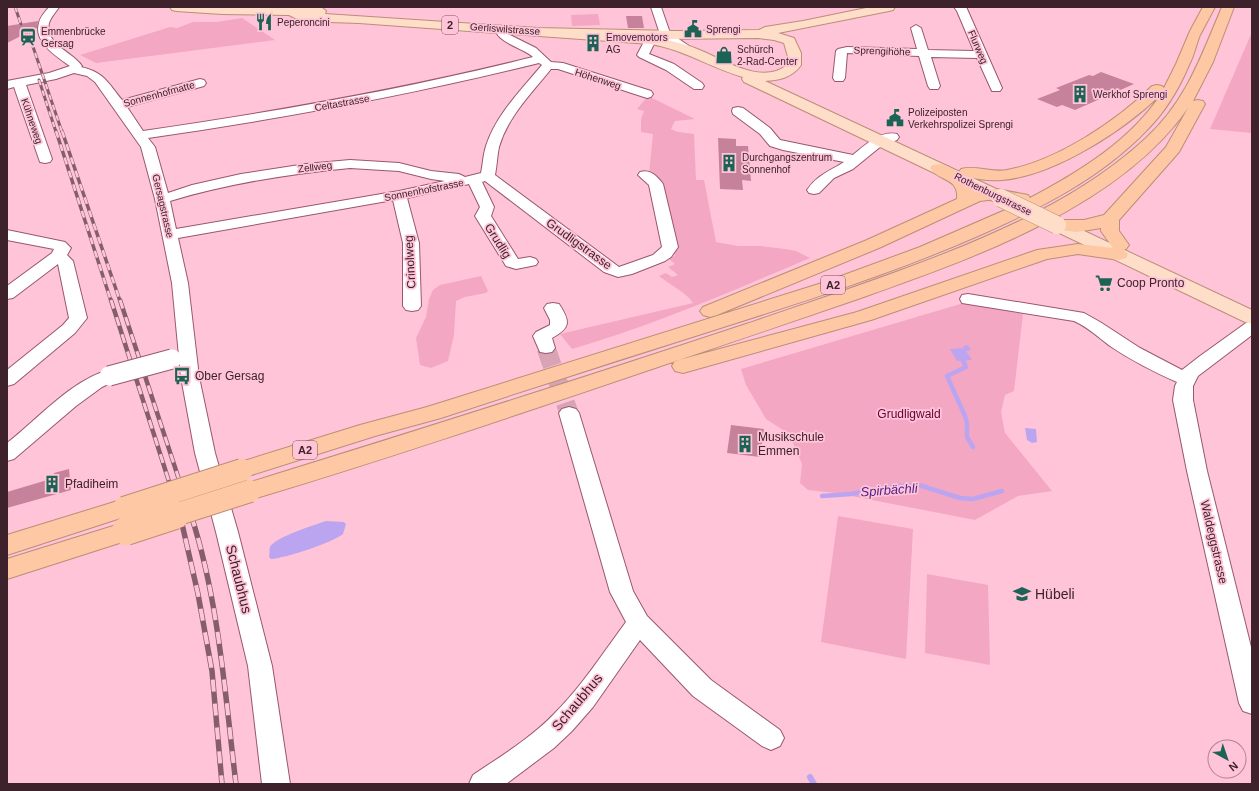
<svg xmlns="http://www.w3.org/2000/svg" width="1259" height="791" font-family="Arial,sans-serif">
<rect width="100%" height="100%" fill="#ffc4d7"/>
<!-- green -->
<path fill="#f4a7c2" d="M598,14L600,25L572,26L571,15Z
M242,18L275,40L96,63L80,55L170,27L177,28L193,22H217Z
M1252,32V133L1210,129Z
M648,96L695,119L675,121L671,129L678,132L694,134L696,180H704L716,242L738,246H761L785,249L796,251L810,258C732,291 654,325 572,349L560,334L693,303C688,294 669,284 659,276L666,273L672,277L678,275L668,267L675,264L668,258L675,256L672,239L649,174L653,134L641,132V119L644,111L637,109Z
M481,276L488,291L486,293L465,297L456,301L454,335L448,361L431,368L420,365L416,338L426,317L429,299L433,290L440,285Z
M967,302L1023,314L1014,391L1005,395L1001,412L1005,433L1052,491L1018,496L975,520L836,493L808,490L800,483L802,464L789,434L766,419L746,385L741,369Z
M838,516L913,529L906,659L821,642Z
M927,574L988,585L990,665L925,653Z"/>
<!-- water -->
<path fill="#bba5f1" d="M968,345L971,350L966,351L972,360L957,361L950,349L964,348L963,346Z
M1025,428L1036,429L1037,442L1032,443L1027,440Z
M326,521L344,522L346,524L343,534C332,543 286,558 271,559L269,557C270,554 269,550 270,547C275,537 315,525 326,521Z"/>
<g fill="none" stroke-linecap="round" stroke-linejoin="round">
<!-- stream-far1 -->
<path stroke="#bba5f1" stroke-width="4.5" d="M963,361L966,367L947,376L965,416L967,423V437L973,447
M822,496L851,494L897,486L919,485L960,498L973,499L1002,491"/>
<!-- stream -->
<path stroke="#bba5f1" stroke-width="6" d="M810,777L814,784"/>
</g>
<!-- building -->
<path fill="#c7829b" d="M626,16H642L644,28H628Z
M38,21L37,28L7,43V26Z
M1101,72L1134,84L1075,110L1062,105L1057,107L1037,99L1060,90L1056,88L1089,75L1093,76Z
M718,138L736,139V146H748L751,181L742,180L743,190L720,189Z
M731,425L764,429L760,457L727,453Z
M69,469L71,490L7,508V492L54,478V473Z"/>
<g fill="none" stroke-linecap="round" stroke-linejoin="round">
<!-- minor-tunnel -->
<path stroke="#d8a4b5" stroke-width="19" stroke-dasharray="19 10" stroke-linecap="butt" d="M546,348L569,413"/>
<!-- minor casing -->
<g stroke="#98576f" stroke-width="2">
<path id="minor" d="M49,7H59C56,12 51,17 49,23C44,44 73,52 82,66L81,67C104,72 108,83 122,100L200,79L204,80L206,83L204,86L127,107L143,131C274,112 405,89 533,57C523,48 498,43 495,29L500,26L504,27L508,34L536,48L551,62L563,63L651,91L653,94L651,97L647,98L558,69H551C532,93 508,116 499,147C497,156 497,165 495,175L619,267L653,255L662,247L649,185L638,175L640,172C650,169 657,176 663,184L678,247L671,257L665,261L632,274L618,277L604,272L485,181L482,182L494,207L491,216L518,259L530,257L536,259L538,262L536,265L516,269L506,266L475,216L480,207L469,184L407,198L419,243L421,306L418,310L412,311L406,310L403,306V243L393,200L178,238L188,283L199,377L215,453L238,532L272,666L290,784H262L248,666L216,532L195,453L181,377L172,283L155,199L141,147L95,82L87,76L74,73L56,79L26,85L52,159L50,162L45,163L40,162L14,87L7,89V81L49,73L70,66C57,57 33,42 39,23C40,17 45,12 49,7ZM539,63L542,65C521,90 496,115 486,146C483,155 483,164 481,173L465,177L459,174L431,171L399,163L350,160L306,164L241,174L192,185L168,193L155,147L148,138C280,119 410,95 539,63ZM350,168L399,171L431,179L445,181L399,191L176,229L170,201C229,183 289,174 350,168Z
M651,7H661L670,33L689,46L691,48L689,50H681L661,37Z
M954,7H966L967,9L1002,88L1000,91H992L977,58L931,57L940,86L938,89H930L928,86L919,56L847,53L845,78L843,81H835L833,78L836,51L838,49L847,47L917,49L911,28L916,25L921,28L928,50L974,51L957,11Z
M650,37L656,40L649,54L674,64L702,83L704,86L702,89H694L666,70L639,57L637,55L646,38Z
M738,107L743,108L770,128L780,140L853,155C864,146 881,130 897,134L899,137L897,140L880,147L853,169L834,178L819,193L814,194L809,193L807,190C817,175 830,171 844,162L783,150L770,146L760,134L733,114L732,111L733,108Z
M7,230L65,242L71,248L67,255L73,261L87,318L75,333L14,384L7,386V370L63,325L69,318L58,264L13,298L7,299V286L52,253L54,249L7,240Z
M968,294L1084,313L1100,322L1140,348L1182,370L1200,356L1246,323L1252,322V335L1198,376L1193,386V400L1207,471L1252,651V714L1243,711L1239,703L1187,471L1173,400L1175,386L1177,382C1154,372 1131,360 1110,346C1098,337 1088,327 1074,321L962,303L960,299L962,295Z
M553,303L559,304C571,322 570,328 552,338L555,348L552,352L546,353L540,352L533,336L536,332L550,325V320L544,308L547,304Z
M109,370L116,372L118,376L116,380L102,387L76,406L14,459L7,461V443C37,420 71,380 109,370Z
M569,407L576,409L579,413L633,591L647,616L711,680L780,730L784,738L780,746L771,750L762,746L693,696L640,640L593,707L572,731L554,748L506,784H469L473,775C501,756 531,738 554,714C582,686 603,653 626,622L610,592L559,413L562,409Z"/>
</g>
<!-- major casing -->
<g stroke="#ba8e79" stroke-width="2">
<path id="major" d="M170,7H321L326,11L325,14L538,28L675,31L759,30L765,27L803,21L871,7H895L893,10L889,11L778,33L794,38L801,53V65C792,78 779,80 765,81L1007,194L1010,198L1007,202L1001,203L995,202L744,82L742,79L743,77C711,68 683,49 650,44L359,23L301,21L289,15L222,14L176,11L172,10ZM758,38L774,40L784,43L788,57L787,65C762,85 726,61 702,51C689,45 676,42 663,39Z
M1057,220L1063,221L1252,310V324L1245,322L1051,229L1048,225L1051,221Z"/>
</g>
<!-- highway casing -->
<g stroke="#ba8e79" stroke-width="2">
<path id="highway" d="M1203,7H1215C1210,16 1205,26 1200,35C1196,45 1194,56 1189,65C1179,89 1165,112 1147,130C1100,179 1039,209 978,236C898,271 815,298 733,324C635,355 538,386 441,418L375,436L242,478L234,476L230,470L234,464L360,425L427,407L822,283L920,247L1019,204L996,199L980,201L879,248L717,315L710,317L703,315L700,311L703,307L867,240L957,199C959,177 939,182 930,168L932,165C943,162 952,168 960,174L959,172L961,169C976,165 992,173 1007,170C1056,161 1117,121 1152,86L1157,85L1162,86L1164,88L1176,64L1190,31ZM1161,94C1130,141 1079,172 1030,198L1028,195L996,189L974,192L968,181L963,176C975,179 989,181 1002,180C1054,176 1125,130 1161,94Z
M1222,7H1234L1213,62L1193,101L1198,100L1203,101L1205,104L1179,152L1119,220V231L1129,245L1126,249L1123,250L1128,254L1126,258L1119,260L1078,254L1047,259L871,320L683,373L675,371L672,366L675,361L857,312L1037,250L1078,244L1113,248L1101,231V228L1077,232L1051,229L1048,225L1051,221L1057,220H1084L1104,215L1166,147L1188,108C1119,208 968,260 858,299C791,322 724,345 658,367C522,413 387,459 250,500L241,497L238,491L241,485C409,433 577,380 743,325C811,302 880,279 946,253C1018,224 1089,191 1146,138C1187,100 1201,56 1222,7Z
M124,499L133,502L136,508L133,514L7,555V535Z
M126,522L135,524L139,531L135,538L7,579V559Z"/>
</g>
<!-- minor -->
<use href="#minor" fill="#fff" fill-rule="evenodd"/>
<!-- major -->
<use href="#major" fill="#fedec8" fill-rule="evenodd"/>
<!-- highway -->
<use href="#highway" fill="#fdc8a3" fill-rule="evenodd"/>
<!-- rail-far3 casing -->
<g stroke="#855e6c" stroke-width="3">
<path id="rail-far3" d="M15,7L21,24
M28,32L62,132
M39,80L56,132"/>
</g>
<!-- rail-far2 casing -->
<g stroke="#855e6c" stroke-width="3.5">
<path id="rail-far2" d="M56,131L111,301
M62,131L120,301"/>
</g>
<!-- rail-far1 casing -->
<g stroke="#855e6c" stroke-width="4.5">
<path id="rail-far1" d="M111,300L180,516
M120,300L191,516"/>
</g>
<!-- rail casing -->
<g stroke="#855e6c" stroke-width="5.5">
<path id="rail" d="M180,515L198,594L212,671L222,784
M191,515C219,601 225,695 236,784"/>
</g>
<!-- rail-far3 -->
<use href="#rail-far3" stroke="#ffc4d7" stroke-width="2" stroke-dasharray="5.5" stroke-linecap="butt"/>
<!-- rail-far2 -->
<use href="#rail-far2" stroke="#ffc4d7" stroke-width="2.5" stroke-dasharray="7" stroke-linecap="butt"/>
<!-- rail-far1 -->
<use href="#rail-far1" stroke="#ffc4d7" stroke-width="3" stroke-dasharray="9" stroke-linecap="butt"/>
<!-- rail -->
<use href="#rail" stroke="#ffc4d7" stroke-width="4" stroke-dasharray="12" stroke-linecap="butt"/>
<!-- minor-bridge casing -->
<g stroke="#98576f" stroke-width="21" stroke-linecap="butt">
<path id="minor-bridge" d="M109,376L172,359"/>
</g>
<!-- major-bridge casing -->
<g stroke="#ba8e79" stroke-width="19" stroke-linecap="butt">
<path id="major-bridge" d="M1001,198L1057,225"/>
</g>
<!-- highway-bridge-far1 casing -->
<g stroke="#ba8e79" stroke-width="24" stroke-linecap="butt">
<path id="highway-bridge-far1" d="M124,508L242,470
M172,516L250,491"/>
</g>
<!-- highway-bridge casing -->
<g stroke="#ba8e79" stroke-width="30" stroke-linecap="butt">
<path id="highway-bridge" d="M126,531L175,515"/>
</g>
<!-- minor-bridge -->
<use href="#minor-bridge" stroke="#fff" stroke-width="19"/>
<!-- major-bridge -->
<use href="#major-bridge" stroke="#fedec8" stroke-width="18"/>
<!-- highway-bridge-far1 -->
<use href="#highway-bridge-far1" stroke="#fdc8a3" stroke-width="22"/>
<!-- highway-bridge -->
<use href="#highway-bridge" stroke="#fdc8a3" stroke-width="28"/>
</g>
<!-- icons -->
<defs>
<g id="restaurant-bare" transform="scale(1.38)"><path d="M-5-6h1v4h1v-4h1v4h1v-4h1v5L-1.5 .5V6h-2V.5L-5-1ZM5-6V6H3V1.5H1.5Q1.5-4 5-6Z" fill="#1d6355" stroke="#ffc4d7" stroke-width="2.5" paint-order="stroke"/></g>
<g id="civic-bare" transform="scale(1.38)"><path d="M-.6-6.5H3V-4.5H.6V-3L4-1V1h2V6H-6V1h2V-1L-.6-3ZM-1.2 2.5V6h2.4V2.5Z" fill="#1d6355" stroke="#ffc4d7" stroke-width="2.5" paint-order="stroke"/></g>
<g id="station-bare" transform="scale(1.38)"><path d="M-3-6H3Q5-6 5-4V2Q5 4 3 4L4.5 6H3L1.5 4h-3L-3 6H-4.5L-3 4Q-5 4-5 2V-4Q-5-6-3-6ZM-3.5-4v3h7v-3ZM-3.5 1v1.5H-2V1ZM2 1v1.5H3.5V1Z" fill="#1d6355" stroke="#ffc4d7" stroke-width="2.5" paint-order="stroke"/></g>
<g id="building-bare" transform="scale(1.38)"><path d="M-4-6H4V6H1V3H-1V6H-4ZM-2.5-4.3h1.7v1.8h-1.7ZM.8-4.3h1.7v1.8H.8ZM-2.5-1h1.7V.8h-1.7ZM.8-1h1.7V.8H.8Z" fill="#1d6355" stroke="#ffc4d7" stroke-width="2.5" paint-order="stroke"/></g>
<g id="shop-bare" transform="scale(1.38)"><path d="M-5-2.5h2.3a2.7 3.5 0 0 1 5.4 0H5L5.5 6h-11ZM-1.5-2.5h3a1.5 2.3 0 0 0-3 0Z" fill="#1d6355" stroke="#ffc4d7" stroke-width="2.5" paint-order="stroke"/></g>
<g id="supermarket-bare" transform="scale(1.38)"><path d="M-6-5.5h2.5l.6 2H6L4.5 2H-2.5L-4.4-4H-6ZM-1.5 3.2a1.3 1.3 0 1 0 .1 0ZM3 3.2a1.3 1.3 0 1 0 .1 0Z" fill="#1d6355" stroke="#ffc4d7" stroke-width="2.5" paint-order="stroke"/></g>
<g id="bus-bare" transform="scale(1.38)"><path d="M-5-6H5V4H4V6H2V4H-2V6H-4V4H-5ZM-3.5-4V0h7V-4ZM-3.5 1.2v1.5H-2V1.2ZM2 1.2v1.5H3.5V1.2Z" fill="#1d6355" stroke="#ffc4d7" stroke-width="2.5" paint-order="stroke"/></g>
<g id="school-bare" transform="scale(1.38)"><path d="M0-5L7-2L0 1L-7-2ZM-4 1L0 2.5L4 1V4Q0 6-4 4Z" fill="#1d6355" stroke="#ffc4d7" stroke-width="2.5" paint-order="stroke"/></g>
</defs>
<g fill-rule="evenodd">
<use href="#restaurant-bare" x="264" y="22"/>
<use href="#civic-bare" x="693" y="29"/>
<use href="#station-bare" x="28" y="37"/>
<use href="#building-bare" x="593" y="43"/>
<use href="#shop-bare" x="724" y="55"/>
<use href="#building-bare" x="1080" y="94"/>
<use href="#civic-bare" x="895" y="118"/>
<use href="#building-bare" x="729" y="163"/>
<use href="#supermarket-bare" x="1104" y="283"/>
<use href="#bus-bare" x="182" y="376"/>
<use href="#building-bare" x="745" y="444"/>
<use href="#building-bare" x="52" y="484"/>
<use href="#school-bare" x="1022" y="594"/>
</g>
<g text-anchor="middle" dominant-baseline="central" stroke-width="3.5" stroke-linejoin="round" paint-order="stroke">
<!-- far-poi labels -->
<g font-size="10" fill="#3d222c" stroke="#ffc4d7" text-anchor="start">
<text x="277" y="22">Peperoncini</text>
<text x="706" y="29">Sprengi</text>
<text x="41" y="31">Emmenbrücke<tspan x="41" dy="12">Gersag</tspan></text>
<text x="606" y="37">Emovemotors<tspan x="606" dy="12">AG</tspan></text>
<text x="737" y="49">Schürch<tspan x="737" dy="12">2-Rad-Center</tspan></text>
<text x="1093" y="94">Werkhof Sprengi</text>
<text x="908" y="112">Polizeiposten<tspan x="908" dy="12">Verkehrspolizei Sprengi</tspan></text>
<text x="742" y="157">Durchgangszentrum<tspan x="742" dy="12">Sonnenhof</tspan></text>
</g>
<!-- far-street labels -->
<g font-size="10" fill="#3d222c" stroke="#ffc4d7">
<text transform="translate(505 29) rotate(4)">Gerliswilstrasse</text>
<text transform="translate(978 47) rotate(67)">Flurweg</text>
<text transform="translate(882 51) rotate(2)">Sprengihöhe</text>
<text transform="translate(598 79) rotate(18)">Höhenweg</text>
<text transform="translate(159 94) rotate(-15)">Sonnenhofmatte</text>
<text transform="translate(342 103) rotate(-10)">Celtastrasse</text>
<text transform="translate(32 121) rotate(71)">Kühneweg</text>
<text transform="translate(315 167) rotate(-7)">Zellweg</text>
<text transform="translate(424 190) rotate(-11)">Sonnenhofstrasse</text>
<text transform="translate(993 194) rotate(26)">Rothenburgstrasse</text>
<text transform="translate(163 206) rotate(77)">Gersagstrasse</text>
</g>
<!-- shield labels -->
<g fill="#ffc4d7" stroke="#77535f" stroke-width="1">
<rect x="442" y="16" width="16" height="18" rx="3"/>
<rect x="821" y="276" width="24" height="18" rx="3"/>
<rect x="293" y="441" width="24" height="18" rx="3"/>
</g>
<g font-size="11" font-weight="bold" fill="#3d222c">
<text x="450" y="25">2</text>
<text x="833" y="285">A2</text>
<text x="305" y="450">A2</text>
</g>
<!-- street labels -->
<g font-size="12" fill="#3d222c" stroke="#ffc4d7">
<text transform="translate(498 241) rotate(58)">Grudlig</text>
<text transform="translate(579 244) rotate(36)">Grudligstrasse</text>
<text transform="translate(410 262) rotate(-93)">Crinolweg</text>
<text transform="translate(1214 542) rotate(77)">Waldeggstrasse</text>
</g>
<!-- poi labels -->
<g font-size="12" fill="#3d222c" stroke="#ffc4d7" text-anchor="start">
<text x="1117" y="283">Coop Pronto</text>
<text x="195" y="376">Ober Gersag</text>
<text x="758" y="437">Musikschule<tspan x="758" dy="14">Emmen</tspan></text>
<text x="65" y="484">Pfadiheim</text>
</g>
<!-- park labels -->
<g font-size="12" fill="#640136" stroke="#ffc4d7">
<text x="909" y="414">Grudligwald</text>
</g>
<!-- water labels -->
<g font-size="13" font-style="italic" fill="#4f218e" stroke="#ffc4d7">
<text transform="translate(889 490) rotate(-4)">Spirbächli</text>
</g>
<!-- near-street labels -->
<g font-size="14" fill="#3d222c" stroke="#ffc4d7">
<text transform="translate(239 579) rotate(76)">Schaubhus</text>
<text transform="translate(577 702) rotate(-50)">Schaubhus</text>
</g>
<!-- near-poi labels -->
<g font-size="14" fill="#3d222c" stroke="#ffc4d7" text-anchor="start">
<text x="1035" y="594">Hübeli</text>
</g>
</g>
<!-- border -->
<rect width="1259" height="791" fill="none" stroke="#3d222c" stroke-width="16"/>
<!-- north arrow -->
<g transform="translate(1227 759) rotate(140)"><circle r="19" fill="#ffc4d7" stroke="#b18393"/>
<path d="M0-3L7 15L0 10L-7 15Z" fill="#1d6355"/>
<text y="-6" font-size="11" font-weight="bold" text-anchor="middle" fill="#3d222c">N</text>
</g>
</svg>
